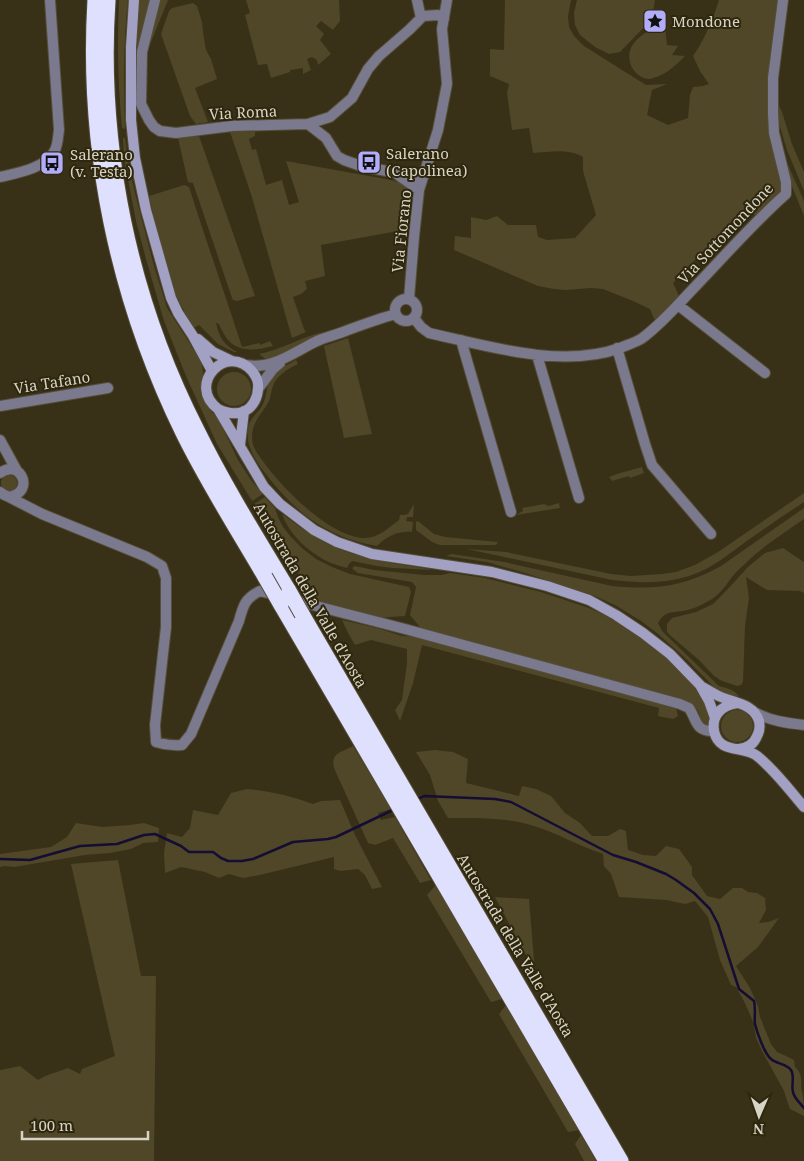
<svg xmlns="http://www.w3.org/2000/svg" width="804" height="1161" font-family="'Noto Serif',serif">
<rect width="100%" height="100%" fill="#383118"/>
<!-- green -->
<path fill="#4f4728" d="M119,0H128C123,43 124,86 125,129L122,128C118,86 117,43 119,0Z
M140,0H151L137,51V17Z
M160,0H168L145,57L155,15Z
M246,0H339L340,21L333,30L321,21L316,26L324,34L320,40L331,54L318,65L317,60L312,57L307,59L311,70L303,74V68L290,70V72L271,78L267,64L258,65L245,15L250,13Z
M505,0H571L568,16L569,27L574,36L584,46L646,85L667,84L652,90L647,115L668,125L688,118L690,95L693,87L703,86L709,84L700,71L693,56C705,39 713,19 719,0H779L771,74L783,185L779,197L758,216L742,210L673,283L680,298L670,306L658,320L654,319L650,309L633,301L603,289L591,288L566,290L554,289L538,286L454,250L455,236L471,238V217L486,220L497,216L508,225H536L538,237L547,240L575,238L596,215L583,171V157C569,148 549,152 533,153L529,128L512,130L507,93L509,84L490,76V49L504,50Z
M577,0H655L652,19L620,52L609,54L595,47L580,35L575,25L574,13Z
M193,3L197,6L202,22L203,32L206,50L211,59L217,79L195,88L208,122L196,124L190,116L161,34L169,11L172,8Z
M660,26L665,27L667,45L678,46L672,55L685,56C676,65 669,72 657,77C654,77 652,79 649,79C634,78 624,59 632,46C637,37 650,29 660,26Z
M778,104L782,112L792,144L804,172V191L787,150L778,120Z
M255,131V136L249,139L252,150L256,149L266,185L282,180L289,205L299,202L286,161L391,180C397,182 405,183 410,188C419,198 412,217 409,229L321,245L325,276L305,281L307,289L301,294L293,297L304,329L306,332L292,338L251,194L230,132Z
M199,136L255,296L237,301L233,300L231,295L193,183L188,182L178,138Z
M123,138H125L130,172L138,205L154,266L167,308L196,353L202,364L203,373L202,392L205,402L211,411L218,418L238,460L251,480L263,494L252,501L217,444L186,376L164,321L146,259L136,221L124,159Z
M784,156L804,201V216L789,179Z
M184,185L189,187C206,241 225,294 242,347L259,343L260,345L270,341L273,346C245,353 230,351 219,324L216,323C219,337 224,345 237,352H234L218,344L199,325L193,328L176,295L155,222L149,196Z
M323,332L326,333L308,340L274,358L267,360L259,354C281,350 301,337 323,332Z
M348,338L372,434L344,438L324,346Z
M296,360L298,364C289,368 276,376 273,386C271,391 271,396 269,401C262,415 252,420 252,438C252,448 260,457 265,464C284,490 330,536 363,538C378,539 388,528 399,520L400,515H404L408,514L414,504L413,517H407L406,521L413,522L412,532C398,531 387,536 377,546C326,537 296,513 265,473C256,461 245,445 248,429C249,419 257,414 262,406C267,397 266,386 271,377C276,369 288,365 296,360Z
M217 389a17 17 0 1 1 34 0a17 17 0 1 1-34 0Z
M642,467L644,473L630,478L629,476L612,481L609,477L620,473Z
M1 483a8 8 0 1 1 16 0a8 8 0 1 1-16 0Z
M804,493V502C784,515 764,529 744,543C728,555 712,568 692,575C667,584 639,583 612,580L467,549L506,552L611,574L631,576L662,574L676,572L695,565L718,552Z
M265,497L275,508L278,517L283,527L291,537L303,549L316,559L332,567L350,574L409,587L411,592L405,616L377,618L333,606L310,598L306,590L308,588L254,504Z
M559,503L560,508L516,515L523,511L522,508L544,504L549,506Z
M804,508V519C784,533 763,546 746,563C741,567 736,572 732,577C726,585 721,593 712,599C705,603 698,607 691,609C677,614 666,608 658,623L662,631L719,686C726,688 735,690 739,696L728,695L715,688L684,657L657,633L641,621L615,605L593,595L525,573L487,562L446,556L452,554L504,562L612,586C654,590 684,587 721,566Z
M282,514C306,532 328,547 357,555C382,563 409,565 434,570L393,568L377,566L352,561L349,564L347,568C337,565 326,562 318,556C303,547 288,531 282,514Z
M418,521L434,534L445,537L498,542L496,545H440L432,542L416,530V522Z
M783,548L804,562V593L800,591L767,590L746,577L749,598L745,626L743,682L741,685L737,686L728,683L720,680L713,675L699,660L672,637L667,632V624L672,618L696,612L713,604L726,591L748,567L765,553Z
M355,566L374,570L424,575H442L450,573L485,578L541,592L589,608L613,619L652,644L693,683L708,704L711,721L709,726C698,725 702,718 698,711C696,708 692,704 689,702C682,698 673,697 665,695L426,630L420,627L410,615L416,587L412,582L358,573L354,570L352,568Z
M342,620L377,628L402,636L419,637L655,702L676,708L678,716L673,719L658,716L659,708L422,645L413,683L400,721L395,710L402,700L407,663V649L371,640L355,645L348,633Z
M721 726a16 16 0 1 1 32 0a16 16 0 1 1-32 0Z
M353,746L391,809L378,813L381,820L395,817L431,880L420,883L393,838L375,845L368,843L334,768C330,753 342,752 353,746Z
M435,750L453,752L468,759L466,783L519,796L522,786L536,789L551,796L565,813L580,823L592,836H608L620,829L626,831L628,850L643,855L656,856L666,846L679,849L692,867V875L707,896L720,899L733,888H742L748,892L757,893L765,898L766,910L759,923L768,922L779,918L758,947L736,966L750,988L758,1006L760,1017L771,1044L777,1052L784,1055L794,1060L795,1067C804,1075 800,1082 802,1092C804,1100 804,1108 804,1116L790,1109L784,1091L762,1051L756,1038L754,1024L745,1003L736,987L731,985L720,960L708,917L695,901L685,904L666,900L619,897L611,874L604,866L603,854C579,846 557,833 534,826C507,817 476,818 448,818L438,801L430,775L416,752Z
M247,789C271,791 291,796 313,804L321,801L340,800L355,835L382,887L372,889L365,875L358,869L340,871L334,869V857L260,875L243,878L229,874L219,878L205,872L181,867L165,873L164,853L167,833L182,837L190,828L193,810L218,815L231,793Z
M76,823L102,827L130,825L144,823L159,828L158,842L143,843L131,849L110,853L85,855L14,867L5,866L0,867V854L51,847L67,837Z
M118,860L141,976H156L154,1161H0V1070L20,1066L38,1080L45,1076L68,1068L80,1074L82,1069L115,1056L71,864Z
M436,885L502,999L491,1002L427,895Z
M495,897L529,899L535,972Z
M506,1005L579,1130L568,1132L499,1014Z
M581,1135L596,1161H584L575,1144Z"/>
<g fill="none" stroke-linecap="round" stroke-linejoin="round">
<!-- stream -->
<path stroke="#150d34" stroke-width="2.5" d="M416,800L424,796L495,799L511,802L613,855L636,862L666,874L676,880L694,893L710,909L718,924L739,989L754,1001C756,1010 754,1016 755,1024C757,1032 764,1053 771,1059C776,1064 786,1063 791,1070C795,1076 791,1085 793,1092C794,1098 800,1103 804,1108
M0,859L30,860L80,846L117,844L144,835L155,834L181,846L189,852H213L221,858L228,861H242L253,859L293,842L328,839L336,837L395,809"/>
<!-- street casing -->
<g stroke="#554e37" stroke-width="12">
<path id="street" d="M155,0L142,52L141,104L149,120L154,127L160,131L176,133L232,126L308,124L330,117L352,98L368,69L379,56L409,30L423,16L438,15L444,19
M417,0L421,18
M308,124L326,138L337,156L344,160L361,166L422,178
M398,175L419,190
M0,177C17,173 47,168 55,150C58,144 58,136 59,130L50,0
M409,299L414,237L419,190L438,130L447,84L442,29L447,0
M395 310a11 11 0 1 1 22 0a11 11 0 1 1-22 0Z
M678,305L765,373
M414,318L421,327L429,333C487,346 562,369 620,348C627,345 634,343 641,339C658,327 676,307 690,292C722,259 752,224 786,194V182L774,133L773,113V78L783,0
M461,340L511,512
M617,348L645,444L652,465L711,534
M537,355L579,498
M246,365C271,370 293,353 315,342C323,338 332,336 340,333C359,326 377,319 396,314
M258,389L273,369L280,363
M0,406L108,388
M0,440L17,471
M0,473C19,459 33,487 15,495C9,498 5,496 0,492
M7,496L42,514L147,557L162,566L166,578V627L155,725L156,742C165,745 172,746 182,745L191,734L239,621C243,606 245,598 260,591L279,596
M293,600L405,629L680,704L689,708C697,720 695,732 714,731
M756,713C771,721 787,723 804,725"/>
</g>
<!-- secondary casing -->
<g stroke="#554e37" stroke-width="12">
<path id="secondary" d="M134,0L131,47V120L135,158L146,210L165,277L171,298L178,313L193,336L212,371
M198,339L213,352L232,361
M218,409C226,413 236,415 245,411C253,407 258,397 258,388C259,382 256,376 252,371C226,342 186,385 218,409L264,487L280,504L314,530L337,542L372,554L492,572L547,586L589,600L616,615L643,633L670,654L700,685L709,701L715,718
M240,445L244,411
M701,686C708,690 714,694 721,697C735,703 754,704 759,721C760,726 760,731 757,736C754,744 747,748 739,749
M738,703C730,704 723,706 718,713C714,718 713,725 714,731C719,753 739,746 754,754C758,756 763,761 766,764C780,777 792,793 804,807"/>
</g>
<!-- highway casing -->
<g stroke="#554e37" stroke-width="17">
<path id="highway" d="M95,0C86,149 117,298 183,433C207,482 237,529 265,577
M108,0C98,147 130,299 197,430C224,485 257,538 289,591
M281,605L606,1161
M302,614L621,1161"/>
</g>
<!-- street -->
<use href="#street" stroke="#7a798e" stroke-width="10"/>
<!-- secondary -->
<use href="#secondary" stroke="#a2a1c3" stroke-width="10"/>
<!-- highway -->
<use href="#highway" stroke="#dfdffe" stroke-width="15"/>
<!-- highway-bridge casing -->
<g stroke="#554e37" stroke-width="17" stroke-linecap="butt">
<path id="highway-bridge" d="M265,577L281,605
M289,591L302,614"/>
</g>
<!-- highway-bridge -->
<use href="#highway-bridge" stroke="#dfdffe" stroke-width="15"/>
</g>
<!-- icons -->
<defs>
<g id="sight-square" transform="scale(1.25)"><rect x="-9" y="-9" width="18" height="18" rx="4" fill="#b2adf9" stroke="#2e270e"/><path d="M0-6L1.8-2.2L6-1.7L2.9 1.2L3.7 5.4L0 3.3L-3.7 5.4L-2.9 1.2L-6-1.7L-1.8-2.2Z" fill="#111"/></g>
<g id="bus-square" transform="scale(1.25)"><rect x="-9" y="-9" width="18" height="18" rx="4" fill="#b2adf9" stroke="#2e270e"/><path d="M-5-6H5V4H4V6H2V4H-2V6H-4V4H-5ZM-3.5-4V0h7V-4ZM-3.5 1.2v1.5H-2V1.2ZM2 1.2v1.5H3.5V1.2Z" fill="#111"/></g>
</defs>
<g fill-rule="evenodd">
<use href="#sight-square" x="655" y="21"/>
<use href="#bus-square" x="369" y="162"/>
<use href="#bus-square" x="52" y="163"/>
</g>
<g text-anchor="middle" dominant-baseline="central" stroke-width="4" stroke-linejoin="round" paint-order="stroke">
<!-- poi labels -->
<g font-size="15" fill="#d8d4c5" stroke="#2e270e" text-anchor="start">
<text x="672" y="21">Mondone</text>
<text x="386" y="153">Salerano<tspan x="386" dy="17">(Capolinea)</tspan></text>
<text x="70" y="154">Salerano<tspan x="70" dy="17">(v. Testa)</tspan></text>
</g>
<!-- street labels -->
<g font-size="15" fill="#d8d4c5" stroke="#2e270e">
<text transform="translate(243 112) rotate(-3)">Via Roma</text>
<text transform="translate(401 231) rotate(-84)">Via Fiorano</text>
<text transform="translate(725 233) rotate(-47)">Via Sottomondone</text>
<text transform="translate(52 382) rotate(-9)">Via Tafano</text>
<text transform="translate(311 595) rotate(60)">Autostrada della Valle d'Aosta</text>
<text transform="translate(516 945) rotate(59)">Autostrada della Valle d'Aosta</text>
</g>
</g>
<!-- north arrow -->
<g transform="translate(759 1116) rotate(182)" stroke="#2e270e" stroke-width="4" paint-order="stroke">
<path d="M0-4L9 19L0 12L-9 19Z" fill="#d8d4c5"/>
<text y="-8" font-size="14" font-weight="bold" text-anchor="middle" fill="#d8d4c5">N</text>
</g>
<!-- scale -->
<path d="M22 1131v8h126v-8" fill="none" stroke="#d8d4c5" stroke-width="2.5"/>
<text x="30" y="1131" font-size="15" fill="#d8d4c5" stroke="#2e270e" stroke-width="4" paint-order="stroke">100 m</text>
</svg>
